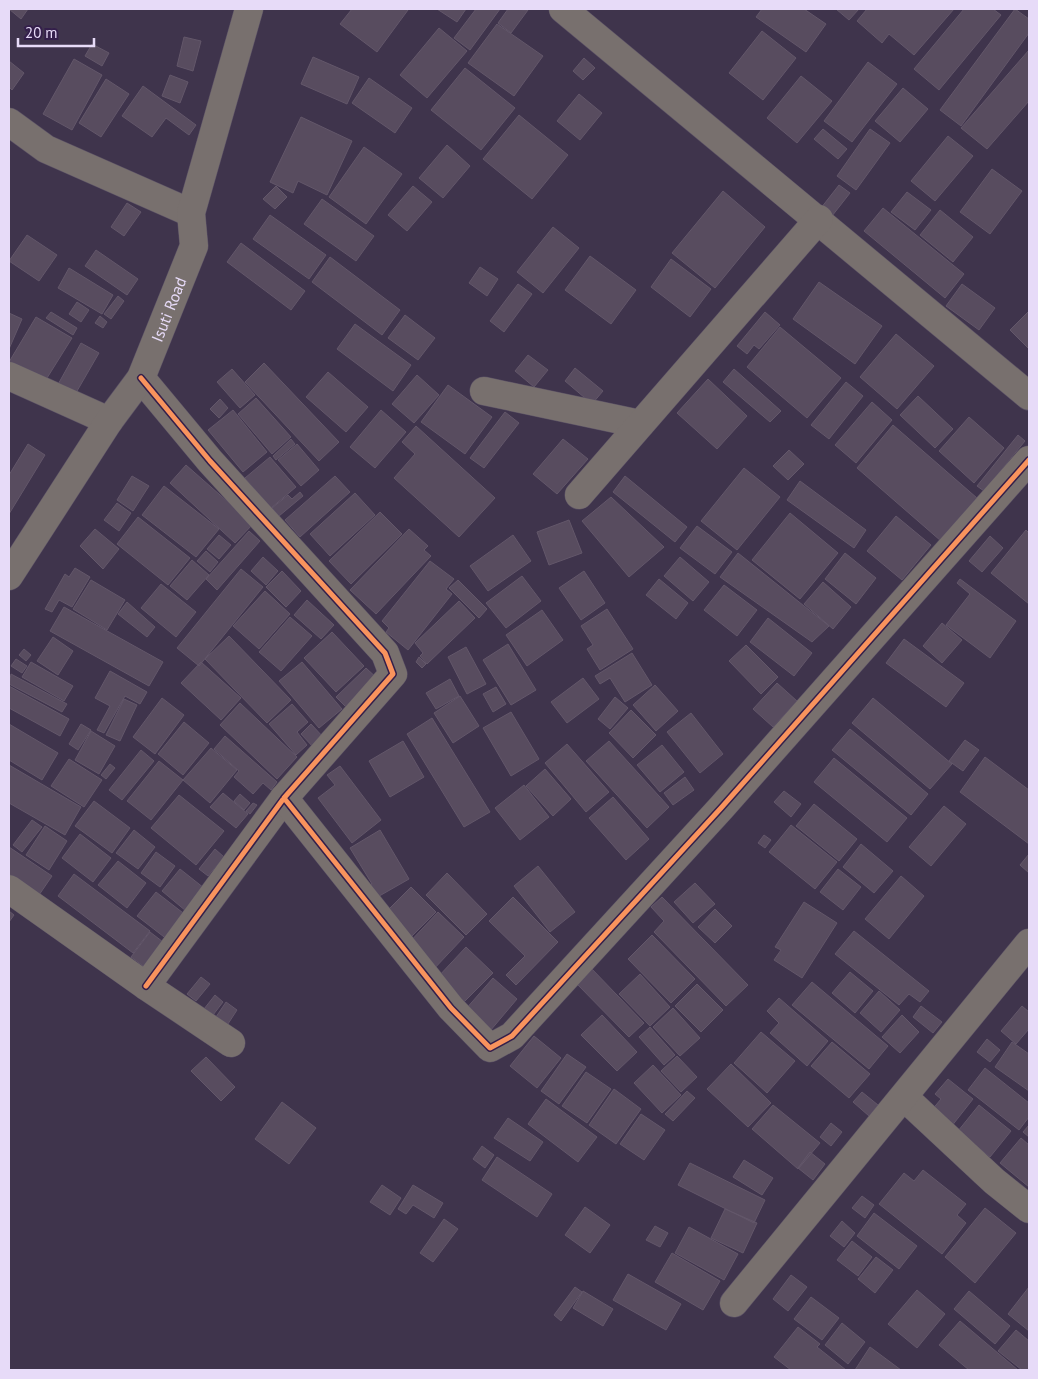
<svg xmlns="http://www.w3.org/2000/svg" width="1038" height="1379" font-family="'PT Sans',sans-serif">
<rect width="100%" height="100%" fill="#3f344c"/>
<!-- building -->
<path fill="#584c5f" stroke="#63576a" d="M9,9H28L21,19Z
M352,9H405L408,10L377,52L340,24Z
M437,9H466L457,22Z
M476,9H500L470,50L454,38Z
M508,9L528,10L511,33L498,23Z
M762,9H804L826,24L806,52L756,17Z
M836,9H859L849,20Z
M867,9H954L914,55L889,34L882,43L857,21Z
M964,9H993L1001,15L939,90L914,69Z
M1015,9L1029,19V33L961,126L940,110Z
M497,24L543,56L514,96L468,63Z
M439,28L467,51L427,98L400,75Z
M762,31L796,58L763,100L729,73Z
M184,37L201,41L193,71L177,66Z
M92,44L109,53L102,66L85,56Z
M1029,50V101L987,149L961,128Z
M313,57L359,77L347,104L301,84Z
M584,58L595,68L583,80L573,71Z
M74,59L102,75L72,130L43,114Z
M9,61L24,73L12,90L9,87Z
M868,62L897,84L852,142L824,121Z
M465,68L515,108L481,150L431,110Z
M170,75L188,82L180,103L162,96Z
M801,76L832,101L797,143L767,118Z
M369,78L412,108L395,133L352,103Z
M106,79L129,94L101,137L79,123Z
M143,86L196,125L189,135L166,118L152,137L122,116Z
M903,88L928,109L900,142L875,121Z
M579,94L602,113L580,140L557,121Z
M519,115L568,155L532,199L483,159Z
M301,117L352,141L327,195L298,181L293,193L270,182Z
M823,129L847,149L838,159L814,139Z
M870,129L890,143L856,190L837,176Z
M948,136L973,156L935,201L911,181Z
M447,145L470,166L443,198L419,178Z
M364,147L402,174L366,224L329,197Z
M992,169L1022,191L990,234L960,212Z
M839,185L850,193L832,216L821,208Z
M276,186L287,197L275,209L263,199Z
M413,186L432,202L407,231L388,215Z
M723,191L765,227L715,288L672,253Z
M907,192L931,210L915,230L891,212Z
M322,199L374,236L356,261L304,224Z
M127,203L141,212L124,236L111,227Z
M883,208L964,274L945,298L864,231Z
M940,210L973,237L953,262L920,235Z
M270,215L326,255L309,279L253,239Z
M553,227L579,248L543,293L517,272Z
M27,235L57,255L39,281L9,261Z
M241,243L305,291L291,310L227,262Z
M96,250L138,279L127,295L85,266Z
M590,256L636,290L611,324L565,290Z
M330,257L400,310L382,335L312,282Z
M671,259L711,289L690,317L651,287Z
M480,267L498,279L487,296L469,283Z
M69,268L113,295L102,314L58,288Z
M819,282L882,326L855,364L793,319Z
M518,284L532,294L504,332L490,321Z
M962,284L995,308L979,330L946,306Z
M118,296L124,301L111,319L104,314Z
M77,302L89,310L81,322L69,314Z
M1029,311V349L1010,330Z
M51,312L77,328L73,335L46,318Z
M765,312L780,325L759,349L754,345L747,354L737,346Z
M9,313L22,319L9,349Z
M405,315L435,338L418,360L388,338Z
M100,316L107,322L103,328L95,323Z
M36,317L72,338L42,386L9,365V362Z
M355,324L411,365L393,391L337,349Z
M780,327L841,378L807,418L747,367Z
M896,334L934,366L897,409L860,377Z
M81,343L99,353L73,398L56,388Z
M528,355L548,370L534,387L515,371Z
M264,363L339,442L319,461L245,382Z
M575,368L603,391L592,404L565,381Z
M232,369L255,395L240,408L217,382Z
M734,369L781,411L770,422L723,382Z
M328,372L368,407L346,432L306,397Z
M417,375L439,395L414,423L392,404Z
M708,379L747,416L717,449L677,413Z
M846,382L863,396L829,439L811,425Z
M448,385L492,417L465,454L421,422Z
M918,396L953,429L935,448L900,415Z
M256,398L291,437L272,454L238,414Z
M220,399L228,408L219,418L210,409Z
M872,402L892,420L856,463L835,445Z
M233,410L267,452L243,472L208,430Z
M381,410L406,432L375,468L350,447Z
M505,412L519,423L484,468L470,458Z
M969,417L1004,448L974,483L939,451Z
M893,425L977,498L941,541L857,468Z
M416,426L495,498L459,537L394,478L415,454L402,442Z
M1018,435L1025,441L984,491L977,486Z
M291,439L295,444L276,460L273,456Z
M563,439L588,459L557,494L533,474Z
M28,444L45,455L9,514V475Z
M297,444L319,470L301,486L278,460Z
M789,450L804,464L788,480L773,466Z
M270,457L296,487L271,508L245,478Z
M186,465L253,524L235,543L170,483Z
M744,468L780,497L737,550L701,521Z
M132,476L149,486L133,511L117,500Z
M335,476L350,492L300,537L285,520Z
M625,476L687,527L675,542L613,492Z
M800,481L866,530L854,548L787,500Z
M164,486L219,529L196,557L142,515Z
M300,492L303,496L279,516L272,508L288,495L292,499Z
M355,493L375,515L330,556L310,534Z
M611,497L664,547L629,577L582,521Z
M117,503L131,513L119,531L104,520Z
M380,512L402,534L351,584L329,561Z
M790,513L838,553L800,599L752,560Z
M896,516L931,545L902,580L867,551Z
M138,517L190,558L168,585L117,544Z
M569,520L582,553L549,565L537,532Z
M697,526L732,552L715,574L680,548Z
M95,529L119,549L103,569L80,546Z
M409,529L428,546L424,550L431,556L376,614L350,590Z
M1026,530L1029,533V604L991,573Z
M249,531L260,541L217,590L206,579Z
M219,535L231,545L219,559L207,549Z
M513,535L531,561L488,591L470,566Z
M990,536L1003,548L982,572L969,561Z
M206,551L218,562L210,572L197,561Z
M738,553L829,626L812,642L720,577Z
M845,553L876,578L856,604L825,579Z
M263,557L278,571L266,585L251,571Z
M680,557L709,582L693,601L664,576Z
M192,560L209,575L187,600L170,586Z
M430,561L454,579L446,589L452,594L408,650L386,632L389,628L382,621Z
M75,568L90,577L72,607L59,600L52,612L45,609L65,574L69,577Z
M241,569L263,587L199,666L177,648Z
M282,571L301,591L286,607L266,587Z
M584,571L605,603L581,620L559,588Z
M522,576L541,601L506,628L486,603Z
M659,579L688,603L676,619L646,595Z
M960,579L1016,621L990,658L946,625L970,594L957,583Z
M91,580L125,600L107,630L73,609Z
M458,580L487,609L479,618L449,588Z
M823,582L851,607L833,629L804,604Z
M161,584L196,612L176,637L141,608Z
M724,585L757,610L737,636L704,610Z
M265,591L290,614L259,649L233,626Z
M307,600L334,625L321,639L294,615Z
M459,601L475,618L427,664L420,656L423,653L415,643Z
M127,602L155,627L147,637L118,614Z
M64,607L163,662L149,686L50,631Z
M607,609L633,649L600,670L587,649L593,645L581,626Z
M542,610L563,640L527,666L506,635Z
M290,617L312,636L281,671L259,652Z
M768,618L812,653L794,676L750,642Z
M942,623L962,640L942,663L923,646Z
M332,632L364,666L336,692L304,658Z
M229,636L291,700L267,723L205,659Z
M53,637L73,651L58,675L37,661Z
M904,639L964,683L946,707L886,663Z
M508,644L536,690L511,705L483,660Z
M746,645L778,677L761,694L729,661Z
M466,647L486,684L467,694L448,657Z
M24,649L31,655L26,661L19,655Z
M632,653L652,685L625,702L610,678L600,684L595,676Z
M419,657L426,664L422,668L416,662Z
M16,659L27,666L22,673L11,666Z
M31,662L73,686L64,701L22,677Z
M201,662L241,698L221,720L181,683Z
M302,662L342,709L319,728L279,681Z
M366,668L379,680L349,710L336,697Z
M110,671L147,692L140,704L125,696L104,733L97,730L110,706L95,698Z
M11,674L67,704L62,712L9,684Z
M583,678L599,699L567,723L551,702Z
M450,679L459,696L436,709L426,693Z
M777,683L797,701L773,727L753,709Z
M655,685L678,711L656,731L633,705Z
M9,686L69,719L60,736L9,708Z
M496,687L506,704L493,712L483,694Z
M460,696L479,726L453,743L434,713Z
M615,697L628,708L610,729L598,719Z
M162,698L184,715L155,754L133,737Z
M873,698L952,764L930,789L852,723Z
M124,699L137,705L120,741L106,735Z
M240,703L297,757L277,779L220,725Z
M292,704L308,722L297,732L307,745L296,755L269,724Z
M631,710L656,735L633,758L609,733Z
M511,712L539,759L511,776L483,728Z
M691,713L723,754L700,773L667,732Z
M432,718L490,812L464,827L407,734Z
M184,722L209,743L183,775L158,754Z
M9,724L58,753L42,780L9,760Z
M81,724L91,730L78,750L69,744Z
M311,724L324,738L314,748L301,734Z
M850,729L928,794L911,815L832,750Z
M91,731L115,746L99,774L75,760Z
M225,736L277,782L271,790L263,783L253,794L234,777L239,771L214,749Z
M965,740L979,750L963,771L949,761Z
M403,741L424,777L390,797L369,761Z
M609,741L669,807L647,828L586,761Z
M567,744L609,792L586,812L545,763Z
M662,745L684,772L660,792L637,765Z
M211,748L237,770L210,803L183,780Z
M141,750L154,761L122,800L109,790Z
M985,757L1029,790V844L960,792Z
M834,758L907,818L887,842L814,782Z
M69,759L102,780L84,807L51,786Z
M159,761L183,780L151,820L127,801Z
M110,764L115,768L106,779L101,775Z
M9,765L81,807L65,835L9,803Z
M340,766L381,820L352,843L318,798L335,785L327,775Z
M545,769L571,799L553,816L526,786Z
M685,777L694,790L673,805L664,793Z
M524,785L549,817L520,840L495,808Z
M784,791L801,804L791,817L774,802Z
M223,793L248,814L236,828L210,807Z
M240,794L250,803L244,810L234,801Z
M179,795L224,831L196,865L151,828Z
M613,797L649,839L626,860L589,818Z
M94,801L130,828L112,853L75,826Z
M253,803L257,805L250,814L246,811Z
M814,804L857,839L839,861L796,826Z
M944,806L966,824L931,866L909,847Z
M32,820L42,827L22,852L13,845Z
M791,825L837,862L815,889L769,852Z
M45,826L67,841L49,870L26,855Z
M134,830L155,847L138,869L116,853Z
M380,830L409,879L374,899L367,887L372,884L350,848Z
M80,834L111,858L93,882L62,858Z
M764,835L771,840L765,848L758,843Z
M861,844L893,871L874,893L843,867Z
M9,847L52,876L39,895L9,874Z
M215,849L224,857L208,876L199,869Z
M156,852L175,866L160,887L141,873Z
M1029,854V873L1020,865Z
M118,861L146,883L127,908L98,885Z
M538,866L575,912L550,932L514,886Z
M180,869L204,888L186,911L162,891Z
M838,869L861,887L843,910L820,892Z
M447,873L487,914L466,935L426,895Z
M74,874L150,931L133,953L58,896Z
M901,876L924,896L889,939L865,919Z
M695,883L715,904L693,923L674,902Z
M411,887L436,912L411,937L386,912Z
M156,892L187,916L168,940L137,916Z
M513,897L558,942L516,985L506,975L525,956L489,921Z
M662,897L748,985L726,1006L654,932L664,921L651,907Z
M804,902L837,923L802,978L774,960L781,950L775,947Z
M715,909L732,926L715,943L698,927Z
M9,911L14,915L9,922Z
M438,912L464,937L432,971L406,946Z
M854,931L929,991L920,1002L909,994L899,1005L835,954Z
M150,932L167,945L147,969L131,957Z
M652,935L695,979L671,1003L628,959Z
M466,947L493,973L463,1003L437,978Z
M590,967L644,1023L629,1037L575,982Z
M850,972L873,991L855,1013L832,993Z
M640,974L670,1007L650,1026L619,994Z
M201,977L210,984L196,1001L187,994Z
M493,978L517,999L490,1031L465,1010Z
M812,982L888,1046L869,1069L792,1005Z
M697,984L723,1010L701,1032L675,1006Z
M879,991L900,1010L881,1032L860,1013Z
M215,995L223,1002L213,1015L204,1009Z
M779,998L828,1041L807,1066L770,1033L779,1023L767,1011Z
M226,1002L237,1010L226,1027L214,1020Z
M921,1006L942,1022L933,1033L913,1017Z
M1022,1006L1029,1012V1029L1016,1044L1001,1031Z
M673,1008L700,1038L680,1056L653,1027Z
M602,1015L637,1052L617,1071L581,1035Z
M902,1015L919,1032L900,1053L882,1037Z
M650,1027L675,1055L664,1065L639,1037Z
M761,1032L795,1061L767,1093L734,1063Z
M534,1036L561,1058L537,1088L510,1066Z
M987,1039L1000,1050L990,1062L977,1052Z
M832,1042L870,1074L849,1098L811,1066Z
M1012,1042L1029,1054V1091L995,1067Z
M567,1054L586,1067L559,1104L541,1091Z
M677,1056L697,1077L681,1092L661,1071Z
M206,1057L235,1087L221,1101L191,1071Z
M731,1064L771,1103L748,1127L707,1089Z
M653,1065L681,1095L662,1113L634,1083Z
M985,1068L1029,1103V1117L1019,1130L968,1090Z
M586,1072L611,1089L587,1123L562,1106Z
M948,1079L973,1099L951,1127L931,1111L941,1099L935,1094Z
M614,1089L641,1109L616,1144L589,1125Z
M687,1091L695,1098L673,1121L665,1114Z
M862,1092L878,1105L869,1116L853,1102Z
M546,1099L597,1137L578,1162L528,1124Z
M282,1102L316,1128L289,1164L255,1139Z
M773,1105L820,1143L798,1169L752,1129Z
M979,1105L1011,1131L990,1157L958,1131Z
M641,1114L665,1130L644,1160L620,1144Z
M508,1118L543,1142L530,1161L494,1138Z
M831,1123L842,1132L831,1146L820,1137Z
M1029,1125V1137L1023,1132Z
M1021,1138L1029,1145V1187L1000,1163Z
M482,1146L494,1155L485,1168L473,1159Z
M810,1152L825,1164L813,1180L798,1168Z
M497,1157L552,1194L537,1217L482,1180Z
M744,1160L773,1178L762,1195L733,1177Z
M690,1163L765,1200L754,1223L678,1185Z
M923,1170L966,1204L957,1215L966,1223L942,1254L879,1204L904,1173L914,1181Z
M382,1185L401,1198L390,1215L370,1202Z
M413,1185L443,1203L434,1218L413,1205L406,1214L398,1209Z
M862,1196L874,1205L865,1218L852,1208Z
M585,1207L610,1225L590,1253L565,1235Z
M985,1208L1016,1233L975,1283L945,1257Z
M725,1209L757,1223L743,1253L711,1238Z
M874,1213L917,1246L899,1269L857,1236Z
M444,1219L458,1229L433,1262L420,1253Z
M842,1221L855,1233L844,1247L830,1236Z
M655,1226L668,1233L660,1247L646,1240Z
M689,1227L738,1254L724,1280L675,1253Z
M852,1241L872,1257L858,1276L837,1260Z
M672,1253L720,1281L703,1310L655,1282Z
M876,1257L893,1270L875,1293L858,1279Z
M628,1274L681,1304L666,1330L613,1300Z
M791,1275L807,1287L788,1311L773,1299Z
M575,1287L582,1292L561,1321L554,1315Z
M1029,1287V1331L1008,1314Z
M917,1290L945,1314L917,1348L888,1324Z
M583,1291L613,1309L603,1326L573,1308Z
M969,1291L1010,1326L995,1344L954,1309Z
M811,1297L839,1318L822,1340L794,1319Z
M960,1321L1018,1370H969L939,1345Z
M842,1323L865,1342L848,1364L825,1345Z
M798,1327L820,1344L817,1347L846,1370H791L774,1357Z
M1016,1330L1029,1341V1370H1022L998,1351Z
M870,1347L901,1370H855Z"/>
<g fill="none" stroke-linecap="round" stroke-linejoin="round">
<!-- minor casing -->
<g stroke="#5a5065" stroke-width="29">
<g id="minor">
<path d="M563,9L1029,396"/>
<path d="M9,122L46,149L191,213"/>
<path d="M9,376L109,421"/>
<path d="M141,378L210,461L385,653L393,674L284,798L146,986"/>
<path d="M484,391L640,424"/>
<path d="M579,495L819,219"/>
<path id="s1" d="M9,576L109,421L141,378L194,246L191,213L249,9"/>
<path d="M284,798L451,1008L490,1048L512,1036L721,808L1029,460"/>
<path d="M9,889L146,986L231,1043"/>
<path d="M904,1097L994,1181L1029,1209"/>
<path d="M734,1303L1029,943"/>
</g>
</g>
<!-- minor -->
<use href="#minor" stroke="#78706e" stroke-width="28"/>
<!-- cycleway casing -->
<g stroke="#341f4b" stroke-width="8">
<path id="cycleway" d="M141,378L210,461L385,653L393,674L284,798L146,986
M284,798L451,1008L490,1048L512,1036L721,808L1029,460"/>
</g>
<!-- cycleway -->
<use href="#cycleway" stroke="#f8935d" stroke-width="5"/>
</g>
<g text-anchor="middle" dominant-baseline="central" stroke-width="4" stroke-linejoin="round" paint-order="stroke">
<!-- street labels -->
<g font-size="16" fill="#e7dbf8" stroke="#341f4b">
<text stroke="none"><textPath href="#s1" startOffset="312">Isuti Road</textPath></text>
</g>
</g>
<!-- border -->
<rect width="1038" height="1379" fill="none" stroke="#e7dbf8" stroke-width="20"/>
<!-- scale -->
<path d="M18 38v8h76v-8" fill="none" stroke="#e7dbf8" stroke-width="2.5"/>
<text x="25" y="38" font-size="15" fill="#e7dbf8" stroke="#341f4b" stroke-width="4" paint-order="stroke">20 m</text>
</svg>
